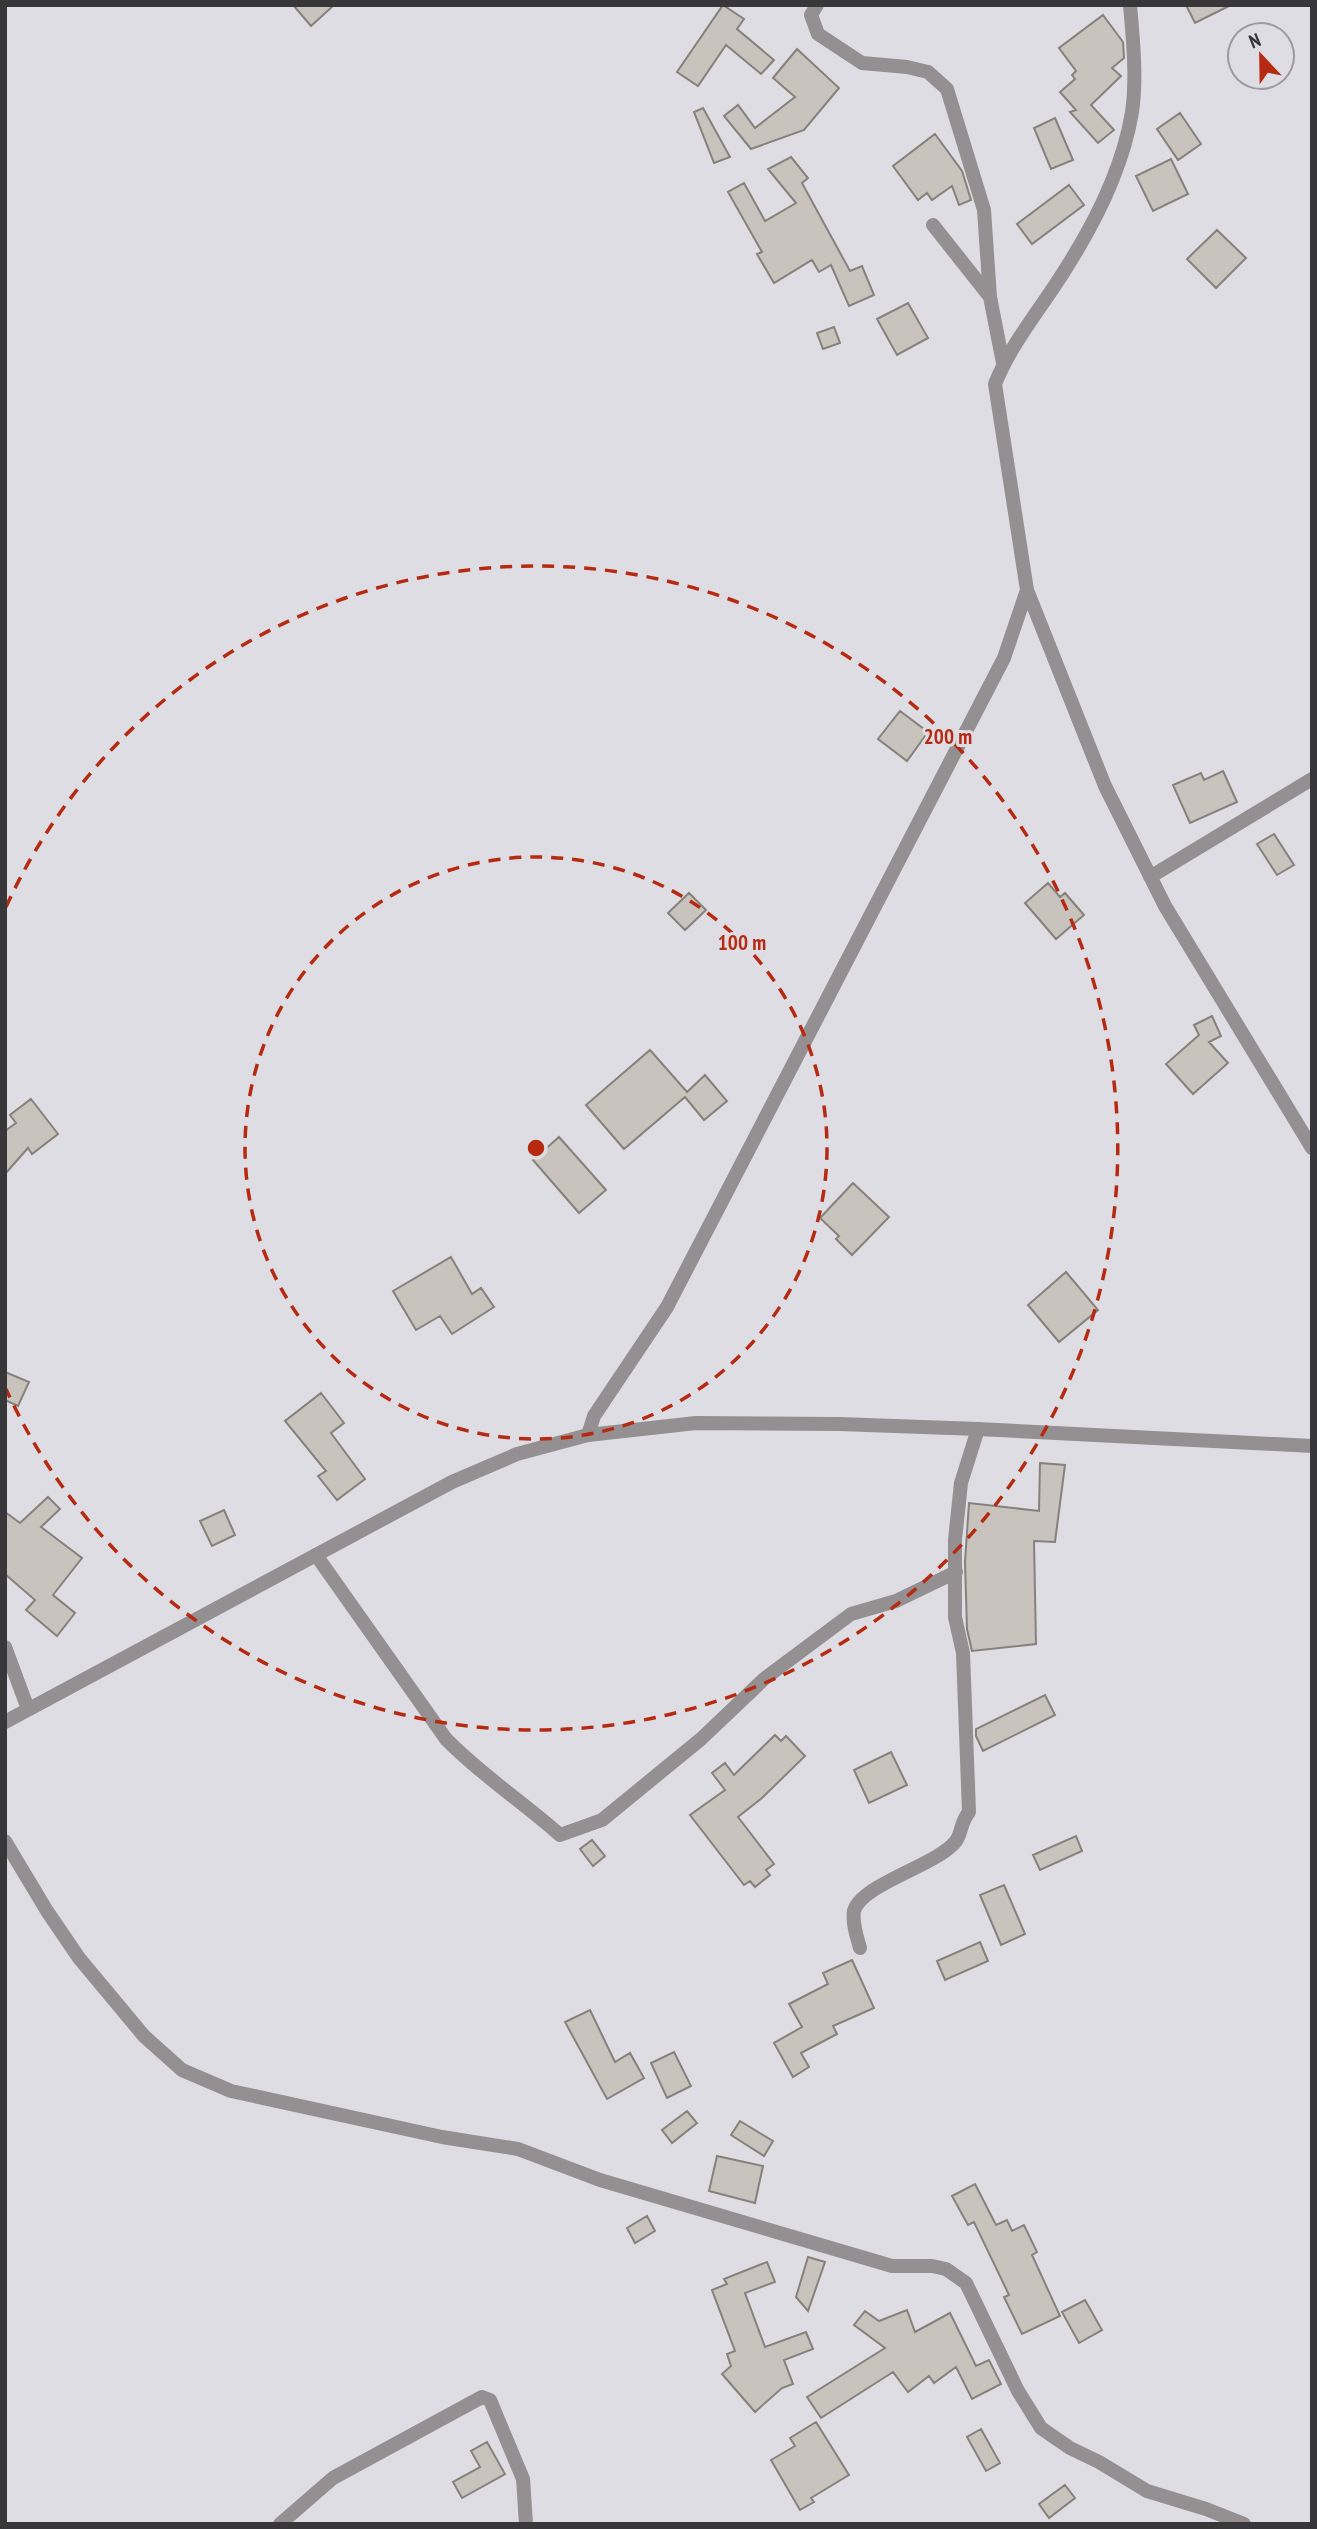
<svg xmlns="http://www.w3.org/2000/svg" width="1317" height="2529" font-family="'PT Sans Narrow',sans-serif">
<rect width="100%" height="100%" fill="#dfdde4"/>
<!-- building -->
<path fill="#c9c3bd" stroke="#87817c" stroke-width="2" d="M293,5H334L311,26Z
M723,5L744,19L737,29L774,60L761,74L726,45L698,86L677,72Z
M1186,5H1231L1195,23Z
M1103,15L1123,42L1124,58L1112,68L1121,76L1091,105L1114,130L1098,143L1070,112L1076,110L1060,92L1075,79L1072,75L1076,71L1059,48Z
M797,49L839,88L804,130L751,149L724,116L738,105L755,128L795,97L773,78Z
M703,108L730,157L714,163L694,112Z
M1180,113L1201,144L1178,160L1157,129Z
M1055,118L1073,160L1051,169L1034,128Z
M935,134L962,171L971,200L959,205L952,186L932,200L927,193L918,200L893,166Z
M791,157L808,178L802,183L850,271L862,266L874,295L849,306L831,265L819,272L812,260L774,283L757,254L762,252L728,192L744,183L765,221L796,203L768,169Z
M1171,159L1188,194L1153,211L1136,176Z
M1069,185L1084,205L1032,244L1017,224Z
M1217,230L1246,258L1216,288L1187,259Z
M908,303L928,338L897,355L877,319Z
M834,327L840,343L823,349L817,333Z
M900,711L928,732L907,761L878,739Z
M1223,771L1237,802L1190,823L1173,785L1201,773L1204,780Z
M1274,834L1294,865L1277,875L1257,844Z
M1048,883L1060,897L1065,893L1084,915L1056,939L1025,903Z
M689,893L706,910L685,930L668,913Z
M1212,1016L1221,1036L1209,1042L1228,1063L1193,1094L1166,1064L1199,1035L1194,1025Z
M650,1050L687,1092L705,1075L727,1101L704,1120L685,1097L624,1149L586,1105Z
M31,1099L58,1134L32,1154L28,1148L5,1174V1131L16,1123L10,1115Z
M559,1137L606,1190L579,1213L533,1160Z
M853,1183L889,1217L852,1255L836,1239L839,1236L820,1218Z
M451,1257L472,1294L481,1288L494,1307L452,1334L440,1316L416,1330L393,1291Z
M1066,1272L1098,1310L1059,1342L1028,1305Z
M5,1372L29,1382L18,1406L5,1400Z
M321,1393L344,1423L331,1433L365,1479L337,1500L318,1476L326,1471L285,1421Z
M1040,1463L1065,1465L1055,1542L1034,1541L1036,1644L972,1651L967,1629L965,1562L969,1503L1039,1511Z
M48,1497L60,1509L41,1527L82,1558L53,1595L75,1613L57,1636L26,1610L35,1600L5,1574V1512L20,1523Z
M224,1510L235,1535L212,1546L200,1521Z
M1045,1695L1055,1715L983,1751L976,1736V1729Z
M775,1735L781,1741L786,1736L805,1756L762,1798L738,1817L774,1864L766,1870L770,1875L755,1887L750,1881L744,1885L690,1815L725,1790L712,1773L725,1763L734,1775Z
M891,1752L907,1785L869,1803L854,1770Z
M1076,1836L1082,1851L1040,1870L1033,1855Z
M592,1840L605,1856L593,1866L580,1849Z
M1004,1885L1025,1934L1001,1945L980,1895Z
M980,1942L988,1961L945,1980L937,1961Z
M852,1960L874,2008L833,2026L837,2034L801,2053L809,2067L793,2077L774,2043L802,2027L789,2004L828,1984L823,1973Z
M590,2010L615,2062L630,2053L644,2078L607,2099L565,2022Z
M674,2052L691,2086L667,2098L651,2063Z
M687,2111L697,2123L672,2143L662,2130Z
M740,2121L773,2141L764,2156L731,2135Z
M717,2156L763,2166L755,2203L709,2191Z
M975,2184L996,2225L1007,2220L1012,2231L1024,2225L1037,2252L1032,2255L1060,2316L1022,2334L1004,2297L1009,2295L974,2222L968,2225L952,2196Z
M647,2216L655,2231L635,2243L627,2228Z
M808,2257L825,2262L808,2311L796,2297Z
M767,2262L775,2282L745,2293L765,2347L806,2332L813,2349L784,2360L793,2384L782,2388L755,2412L722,2374L731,2366L727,2354L735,2351L712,2290L727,2284L724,2279Z
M1085,2300L1102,2330L1079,2343L1062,2312Z
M907,2310L915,2332L950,2313L976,2366L989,2360L1001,2384L972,2399L956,2367L934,2383L929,2376L908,2392L893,2372L821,2418L807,2397L885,2348L854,2325L865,2311L879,2321Z
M816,2422L849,2475L811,2498L814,2502L800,2510L771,2460L795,2446L790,2438Z
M981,2429L1000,2463L986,2471L967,2437Z
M487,2442L505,2474L462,2498L453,2482L480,2467L471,2451Z
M1065,2485L1075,2498L1049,2518L1039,2504Z"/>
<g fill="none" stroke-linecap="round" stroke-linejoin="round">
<!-- minor -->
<path stroke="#949091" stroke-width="14" d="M817,5L811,15L818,34L862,63L907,67L928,72L947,89L984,210L990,297L1003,363
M1130,5C1133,39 1137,79 1132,112C1123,167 1097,219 1068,265C1044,305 1012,341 995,384L1027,590L1105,786L1165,906L1312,1148
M933,225L990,297
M1150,877L1312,779
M588,1435L594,1416L667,1307L1004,658L1027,590
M316,1555L446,1739C481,1775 523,1802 560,1835L602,1820L701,1739L764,1679L851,1614L896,1601L956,1572
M5,1647L28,1709
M5,1841L47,1911L79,1958L144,2036L182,2070L231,2091L442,2137L518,2149L600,2180L892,2266H932L946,2269L966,2283L1018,2391L1041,2428L1070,2448L1099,2462L1147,2491L1206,2509L1244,2524
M860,1948C857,1937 852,1923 854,1911C861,1884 938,1865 956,1841C962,1833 960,1823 969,1812L963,1653L955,1617V1540L961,1483L978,1429
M280,2524L333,2478L482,2397L490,2400L523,2479L526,2524"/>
<!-- tertiary -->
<path stroke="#949091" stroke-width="14" d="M5,1722L452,1482L517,1454L588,1435L696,1423L839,1424L978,1429L1312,1446"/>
</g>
<!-- distance rings -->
<g fill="none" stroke="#b62a12" stroke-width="3.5" stroke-dasharray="12 9">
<circle cx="536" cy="1148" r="291"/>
<path d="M6 907A582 582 0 1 1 6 1389"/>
</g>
<circle cx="536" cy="1148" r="10" fill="#b62a12" stroke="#dfdde4" stroke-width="3.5"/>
<g font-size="21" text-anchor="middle" font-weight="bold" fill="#b62a12" stroke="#dfdde4" stroke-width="6" stroke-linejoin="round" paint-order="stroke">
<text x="948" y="744">200 m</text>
<text x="742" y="950">100 m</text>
</g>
<!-- border -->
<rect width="1317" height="2529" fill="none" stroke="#373639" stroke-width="14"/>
<!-- north arrow -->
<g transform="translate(1261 56) rotate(338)"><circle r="33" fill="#dfdde4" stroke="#9c9aa0" stroke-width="2"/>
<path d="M0-5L12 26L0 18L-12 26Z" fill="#b62a12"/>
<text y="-10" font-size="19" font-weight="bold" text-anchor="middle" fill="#373639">N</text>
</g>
</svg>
